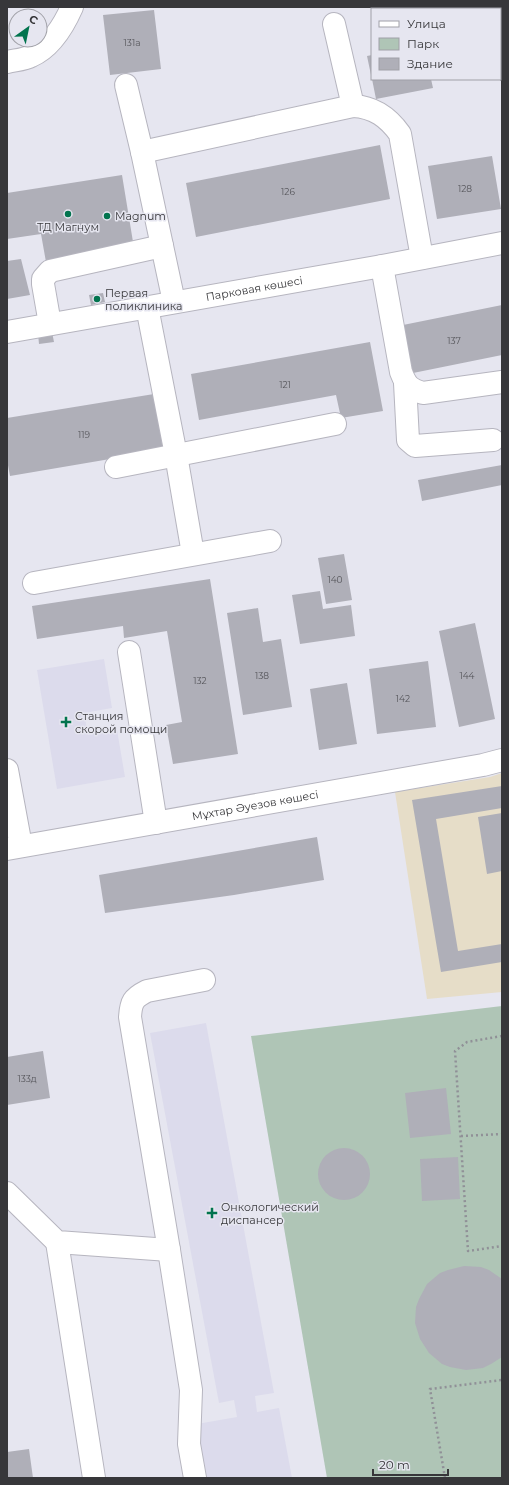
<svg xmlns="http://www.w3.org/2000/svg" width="509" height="1485" font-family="Montserrat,sans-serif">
<rect width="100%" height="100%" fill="#e6e6f0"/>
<!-- commercial -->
<path fill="#e6ddc8" d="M502,773V992L427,999L395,792L490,777Z"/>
<!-- built -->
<path fill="#dcdbec" d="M104,659L112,708L84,713L88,735L117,730L125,777L57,789L37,670Z
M206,1023L274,1393L255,1396L257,1412L279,1408L292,1478H207L197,1424L237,1417L234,1400L219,1403L150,1033Z"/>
<!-- green -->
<path fill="#afc5b6" d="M502,1006V1478H327L251,1036Z"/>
<!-- building -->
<path fill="#afafb8" d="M371,7H422V9H372Z
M154,10L161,69L110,75L103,15Z
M372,55V75H371L367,56Z
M372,79H431L433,88L376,99Z
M380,145L390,199L196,237L186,183Z
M492,156L501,209L437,219L428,166Z
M122,175L134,248L46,262L41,234L7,239V193Z
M21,259L30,295L7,299V261Z
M103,293L105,302L91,305L89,295Z
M502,305V355L413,373L403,325Z
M52,332L54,342L39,344L38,334Z
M370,342L383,411L341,418L336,395L199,420L191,374Z
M154,394L163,450L10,476L7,460V418Z
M502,465V485L422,501L418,480Z
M344,554L352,600L326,604L318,558Z
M210,579L238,754L173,764L166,725L182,722L167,631L124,638L123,626L37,639L32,606Z
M320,591L323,609L351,605L355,636L300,644L292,595Z
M258,608L263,642L281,639L292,707L243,715L227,613Z
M475,623L495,719L459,727L439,631Z
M428,661L436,727L377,734L369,669Z
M347,683L357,744L319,750L310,689Z
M502,786V808L436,819L458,951L502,944V962L441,972L412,800Z
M502,813V871L487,874L478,817Z
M317,837L324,880L234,895L105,913L99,875Z
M43,1051L50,1098L7,1105V1057Z
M446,1088L451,1134L410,1138L405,1093Z
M318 1174a26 26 0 1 1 52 0a26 26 0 1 1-52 0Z
M458,1157L460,1199L422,1201L420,1159Z
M464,1266L481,1267L489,1270L502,1279V1357L491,1364L483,1368L466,1370L450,1367L442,1364L429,1353L420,1339L415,1323L416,1307L419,1299L427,1284L440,1273L448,1270Z
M29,1449L33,1478H7V1452Z"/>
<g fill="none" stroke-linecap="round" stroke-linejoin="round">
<!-- minor casing -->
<g stroke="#b6b5bf" stroke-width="24">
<g id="minor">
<path d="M334,24L353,106C374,107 388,117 400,134L422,258"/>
<path d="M7,62C15,60 24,60 31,56C50,48 64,25 72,7"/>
<path d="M126,85L142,152"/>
<path d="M382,266L401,372C406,385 409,389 423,393L502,382"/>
<path d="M174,302L142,152L353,106"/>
<path d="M147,307L176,455L193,554"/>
<path d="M50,324L43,284V279L50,271L162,246"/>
<path id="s1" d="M7,332L382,266L502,243"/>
<path d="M405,383L408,440L415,446L493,440"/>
<path d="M116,467L335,424"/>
<path d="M34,583L270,541"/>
<path d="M129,652L156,823"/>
<path d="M7,770L21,846"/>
<path id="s2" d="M7,849L483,765L502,760"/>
<path d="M7,1193L57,1242L169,1250L130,1017C131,1002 133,998 147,991L204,980"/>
<path d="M57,1242L94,1478"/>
<path d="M169,1250L191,1390L189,1444L195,1478"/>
</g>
</g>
<!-- path -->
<path stroke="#909097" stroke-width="2.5" stroke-dasharray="2 3" stroke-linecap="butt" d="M485,7L486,9
M500,74L502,83
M502,1036L467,1042L455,1051L468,1251L502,1246
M461,1136L502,1134
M445,1478L430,1389L502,1380"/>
<!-- minor -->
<use href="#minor" stroke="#fff" stroke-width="22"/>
</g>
<!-- markers -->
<g fill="#02744e" stroke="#e6e6f0" stroke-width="1.5">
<circle cx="68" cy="214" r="4"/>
<circle cx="107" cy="216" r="4"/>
<circle cx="97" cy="299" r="4"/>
<path d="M64 716h4v4h4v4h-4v4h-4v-4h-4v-4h4z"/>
<path d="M210 1207h4v4h4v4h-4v4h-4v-4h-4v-4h4z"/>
</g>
<g text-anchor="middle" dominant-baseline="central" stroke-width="3" stroke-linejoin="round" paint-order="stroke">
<!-- number labels -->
<g font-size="9" fill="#55555a">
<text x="132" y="42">131а</text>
<text x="465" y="188">128</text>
<text x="288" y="191">126</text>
<text x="454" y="340">137</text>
<text x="285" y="384">121</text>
<text x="84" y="434">119</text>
<text x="335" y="579">140</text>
<text x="262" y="675">138</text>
<text x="467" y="675">144</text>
<text x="200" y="680">132</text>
<text x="403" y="698">142</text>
<text x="27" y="1078">133д</text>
</g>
<!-- poi labels -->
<g font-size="11" fill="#37373a" stroke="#e6e6f0" text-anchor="start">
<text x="115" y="216">Magnum</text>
<text x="68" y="227" text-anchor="middle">ТД Магнум</text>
<text x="105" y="293">Первая<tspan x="105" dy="13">поликлиника</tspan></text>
<text x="75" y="716">Станция<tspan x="75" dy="13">скорой помощи</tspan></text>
<text x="221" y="1207">Онкологический<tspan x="221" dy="13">диспансер</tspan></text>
</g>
<!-- street labels -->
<g font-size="11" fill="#37373a" stroke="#e6e6f0">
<text stroke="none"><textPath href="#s1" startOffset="251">Парковая көшесі</textPath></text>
<text stroke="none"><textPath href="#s2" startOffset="252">Мұхтар Әуезов көшесі</textPath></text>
</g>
</g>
<!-- border -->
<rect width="509" height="1485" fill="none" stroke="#37373a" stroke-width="16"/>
<!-- legend -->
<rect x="371" y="8" width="130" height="72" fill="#e6e6f0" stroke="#a0a0a7"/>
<rect x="379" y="21" width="20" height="6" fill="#ffffff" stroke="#a0a0a7"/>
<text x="407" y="28" font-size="12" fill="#37373a">Улица</text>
<rect x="379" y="38" width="20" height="12" fill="#afc5b6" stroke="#a0a0a7"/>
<text x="407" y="48" font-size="12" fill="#37373a">Парк</text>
<rect x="379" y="58" width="20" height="12" fill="#afafb8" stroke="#a0a0a7"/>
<text x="407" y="68" font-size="12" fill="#37373a">Здание</text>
<!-- north arrow -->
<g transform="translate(28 28) rotate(33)"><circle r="19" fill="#e6e6f0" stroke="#a0a0a7"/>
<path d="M0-3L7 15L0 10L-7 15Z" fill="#02744e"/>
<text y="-6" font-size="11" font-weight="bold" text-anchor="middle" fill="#37373a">С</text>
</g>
<!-- scale -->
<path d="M373 1469v6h75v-6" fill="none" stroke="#37373a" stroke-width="2"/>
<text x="379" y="1469" font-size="12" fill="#37373a" stroke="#e6e6f0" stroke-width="3" paint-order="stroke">20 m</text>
</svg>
